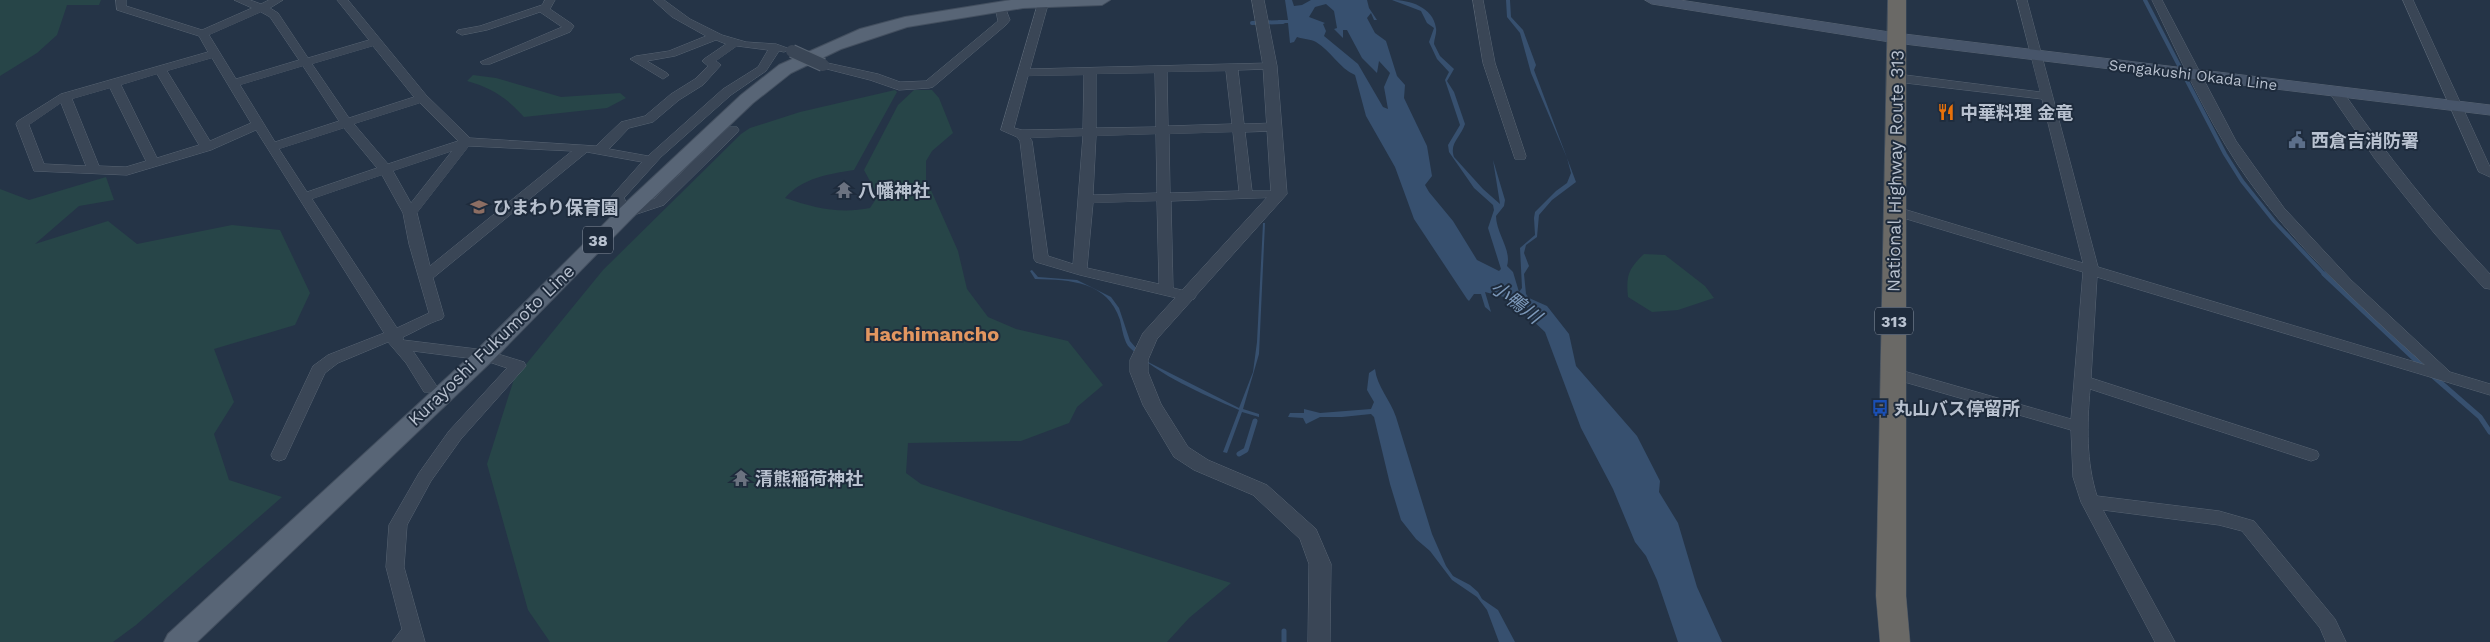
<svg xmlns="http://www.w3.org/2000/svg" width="2490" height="642" font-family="'Work Sans','Noto Sans JP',sans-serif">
<rect width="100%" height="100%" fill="#253447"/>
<!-- green -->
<path fill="#274548" d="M0,0H101L99,5H67L57,35L37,53L0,76Z
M473,75L496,78L561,97L620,93L626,98L607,108L524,117C507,98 492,88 467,81Z
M895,90L897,92L854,170C829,174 802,178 785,198C814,208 840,214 870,208L878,196L864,170L898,105L914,90H932L939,98L953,133L932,151L926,161V179L958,251L967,289L988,317L1016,329L1068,341L1103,385L1077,407L1069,423L1021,441L908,443L906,473L921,484L1231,583L1189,618L1167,642H550L528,610L487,464L514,379L603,270L741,134L750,128L800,112Z
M106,177L114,200L79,206L35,244L108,221L137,244L232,225L280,230L310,293L295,325L214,349L234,402L214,434L229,480L282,497L136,625L113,642H0V189L29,200Z
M1644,254L1665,255L1705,286L1714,298L1678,310L1652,312L1628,297C1626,276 1628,269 1644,254Z"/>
<!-- water -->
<path fill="#37506f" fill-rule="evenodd" d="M1285,0H1292L1294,6L1302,5L1311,0H1367L1369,8L1377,20H1374L1371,13L1367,18L1375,33L1386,41L1397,76L1405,85L1404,98L1427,146L1432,176L1425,185L1429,192L1453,221L1477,260L1499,271L1501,269L1488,228L1494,210L1493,205L1474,188L1449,152L1448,145L1460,125L1445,80L1449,72L1437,59L1429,42L1434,28L1427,23L1421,11L1392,0C1410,0 1433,7 1436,28C1437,33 1434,39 1434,44L1440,56L1454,69L1447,81L1454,92L1465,124C1461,137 1449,143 1454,157L1483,189L1500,204L1493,160L1505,200L1504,206L1496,216C1496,233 1512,250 1507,266L1513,272L1519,292L1522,288L1520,248L1535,235L1534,218L1535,212L1556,191L1567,183L1571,173L1567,158L1531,73L1520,33L1507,17L1506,0H1510L1511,17L1523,30L1536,65L1534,70L1576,182L1552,200L1539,215L1537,237L1526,245L1524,253L1529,266L1524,274L1526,294L1529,298L1547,306L1569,334L1576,366L1637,436L1660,481L1659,492L1678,523L1697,587L1722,642H1678L1657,580L1646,556L1635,542L1613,489L1581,428L1545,332L1515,304L1504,297L1485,292L1491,312L1485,307L1481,294H1474L1469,301L1467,299L1414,219L1395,167L1366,116L1355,75C1339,68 1331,51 1316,42C1311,39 1303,39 1297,37L1294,42L1290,43L1288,23H1278V20H1288ZM1326,4L1334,11L1337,28L1334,29L1343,38V30H1347L1362,58L1377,73L1379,61L1390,73L1384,87L1388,109L1383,107L1358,64L1324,36L1326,31L1323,24L1325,23L1309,17L1315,7Z
M1263,223H1265L1259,354L1243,409L1259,414V417L1242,412L1227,453L1223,452L1239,410C1201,393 1161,377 1130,348C1124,343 1122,328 1120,320C1107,281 1071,280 1035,279L1030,271L1032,270L1038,277L1077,280L1111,297L1119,308L1130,341L1148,362L1239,408L1253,372L1257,342Z
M1375,369C1377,387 1390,399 1396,417L1432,534L1446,566L1453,576L1470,585L1478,592L1482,599L1498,610L1515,642H1499L1487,610L1477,597L1452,580L1430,551L1416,539L1401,520L1390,484L1374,417L1371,414L1342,417H1320L1306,424L1303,418L1288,417L1290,413H1304V409L1320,413L1371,409L1374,402L1367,390L1369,373Z"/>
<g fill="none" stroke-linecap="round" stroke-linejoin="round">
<!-- stream-far1 -->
<path stroke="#37506f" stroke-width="4" d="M2145,0L2225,154L2242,181L2274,221L2325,275
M1252,23L1283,22"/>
<!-- stream -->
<path stroke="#37506f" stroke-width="5" d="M2324,274L2422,366
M2433,376L2480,417L2490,432
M1239,454L1246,450L1255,421
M1284,631V642"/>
<!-- minor casing -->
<g stroke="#586473" stroke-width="1">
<path id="minor" d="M116,0H126V6L202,30L252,8L234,0H250L261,4L269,0H283L270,8L278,13L308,58L369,40L337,0H348L426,95L470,138L596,146L621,122L645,116L671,94L695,79L708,66L702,61L704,59L726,44L716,40L675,56L647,61L667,73L669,75L663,79L630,59L636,56L669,51L706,36L672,17L653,0H664L690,19L722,35L746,42L776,44L790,49L784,52L779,51L766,71L731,95L661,157L624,198L629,207L654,199L729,127H737L739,130L737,133L664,205L631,216H621L610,198L642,162L587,152L433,278L444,316L442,319C428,323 417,331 403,337V340L485,350L524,362L526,366L461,439L431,481L407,525L404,567L425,642H392L402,629L386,567L389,525L419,473L449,431L507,368L483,360L413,351L438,388L436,392H424L406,363L388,342L338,363L325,373L285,459L279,461L273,459L271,455L313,366L328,355L384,333L256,130L211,150L127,175L34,171L16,124L18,121L61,94L208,52L199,36L117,10ZM261,12L270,17L299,60L236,79L209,35ZM373,46L414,97L349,118L312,64ZM737,46L768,50L758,67L723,89L648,156L609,149L629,128L653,122L679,100L703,85L721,65L716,61ZM212,58L251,123L210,141L167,71ZM303,66L339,121L275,142L240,85ZM157,74L199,145L157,158L121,85ZM110,88L146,161L126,167L99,166L72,99ZM61,103L86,166L44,164L29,125ZM420,103L458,141L388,164L354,124ZM344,128L377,168L307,192L279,149ZM469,146L572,151L430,266L417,213ZM452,151L411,203L393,171ZM382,175L403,213L409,244L429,313L397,328L312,199Z
M545,0H555L550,9L572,24L574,26L570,32L490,64H482L480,62L562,27L540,12L487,30L462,35L456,32L458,30L480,26L542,5Z
M1039,0L1049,1L1030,69L1270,63L1276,66L1270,69L1238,70L1244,124L1275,123L1281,127L1275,131L1245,132L1252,191H1284L1286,194L1284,197L1171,201L1173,288L1194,293L1196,296L1194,299L1189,301L1080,275L1036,262L1034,259L1020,141L1017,137L1001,130ZM1226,71L1232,124L1168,126L1167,72ZM1155,73L1156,127L1096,128V74ZM1084,75L1083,129L1022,130L1014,128L1028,76ZM1233,132L1239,191L1170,193L1169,134ZM1156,134L1157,193L1093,195L1096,136ZM1083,136L1073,264L1048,256L1032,141L1030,138ZM1157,201L1159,284L1087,268L1093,203Z
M1473,0H1483L1495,63L1526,156L1525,159H1515L1483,63Z
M2017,0H2027L2098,267L2425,365C2357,304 2289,241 2238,165C2204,113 2179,56 2152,0H2162L2236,141L2284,208L2351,280L2450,372L2490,384V395L2097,277L2091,378L2317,451L2319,455L2317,459L2311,461L2090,389C2087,425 2086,462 2097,496L2219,511L2254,521L2335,619L2346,642H2326L2320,628L2242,531L2219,525L2103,510L2175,642H2155L2081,502L2073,477L2071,430L1887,377L1885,373L1887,369L1893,368L2071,419L2083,272L1890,214L1888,211L1895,207L1900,208L2083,263L2042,99L1897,82L1891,78L1897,74L2040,92Z
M2403,0H2413L2490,167V177L2479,172Z
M1000,4L1005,7L1010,20L1006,25L933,87L929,88L899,90L870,80L819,67L817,65L823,62L878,74L900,82L926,81L998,21L995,7Z"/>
</g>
<!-- tertiary casing -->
<g stroke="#586473" stroke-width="1">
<path id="tertiary" d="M1252,0H1264L1277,66L1287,194L1157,339L1148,360V372L1161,404L1188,447L1208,460L1267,485L1316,529L1331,564L1330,642H1308L1309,564L1300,539L1253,495L1194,470L1174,457L1143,405L1130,372V360L1143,333L1271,193L1263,66Z
M2336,88L2341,89C2387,155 2435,216 2490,274V289L2484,288L2435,234L2375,159L2329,92Z"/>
</g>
<!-- secondary casing -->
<g stroke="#586473" stroke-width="1">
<path id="secondary" d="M1645,0H1680L1896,33L2490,105V115L1896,43L1652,4Z"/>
</g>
<!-- primary casing -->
<g stroke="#434f5f" stroke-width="2">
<path id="primary" d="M1011,0H1110L1102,5L1023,8L907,27L841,49L791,73L753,103L633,217L493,360L197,642H164L168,634L477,350L619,209L741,95L779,65L860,29L905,17Z"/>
</g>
<!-- trunk casing -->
<g stroke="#445161" stroke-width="1">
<path id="trunk" d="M1888,0H1906V596L1910,642H1880L1876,596Z"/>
</g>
<!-- minor -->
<use href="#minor" fill="#3a4656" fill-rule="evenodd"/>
<!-- tertiary -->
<use href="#tertiary" fill="#3a4656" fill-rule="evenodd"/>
<!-- secondary -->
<use href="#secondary" fill="#47556a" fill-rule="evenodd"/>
<!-- primary -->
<use href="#primary" fill="#586576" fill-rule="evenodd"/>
<!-- trunk -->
<use href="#trunk" fill="#6a6966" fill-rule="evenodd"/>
<!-- minor-bridge casing -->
<g stroke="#586473" stroke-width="14" stroke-linecap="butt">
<path id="minor-bridge" d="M792,51L823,65"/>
</g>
<!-- minor-bridge -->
<use href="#minor-bridge" stroke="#3a4656" stroke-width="12"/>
</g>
<!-- icons -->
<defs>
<g id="restaurant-bare" transform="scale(1.35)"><path d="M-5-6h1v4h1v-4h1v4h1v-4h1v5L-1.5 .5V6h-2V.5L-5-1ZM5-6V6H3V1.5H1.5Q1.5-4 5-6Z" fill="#e8710a" stroke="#1e2b3c" stroke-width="2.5" paint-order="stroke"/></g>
<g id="civic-bare" transform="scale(1.35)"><path d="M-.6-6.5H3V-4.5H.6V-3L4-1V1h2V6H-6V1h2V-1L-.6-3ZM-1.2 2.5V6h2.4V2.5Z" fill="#5c6f8a" stroke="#1e2b3c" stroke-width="2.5" paint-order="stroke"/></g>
<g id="temple-bare" transform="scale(1.35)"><path d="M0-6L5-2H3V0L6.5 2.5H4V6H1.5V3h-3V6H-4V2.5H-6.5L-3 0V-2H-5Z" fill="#6b7280" stroke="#1e2b3c" stroke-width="2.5" paint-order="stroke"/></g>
<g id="school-bare" transform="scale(1.35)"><path d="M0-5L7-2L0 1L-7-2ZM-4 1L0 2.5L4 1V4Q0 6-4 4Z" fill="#8d6e63" stroke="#1e2b3c" stroke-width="2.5" paint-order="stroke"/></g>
<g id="bus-bare" transform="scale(1.35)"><path d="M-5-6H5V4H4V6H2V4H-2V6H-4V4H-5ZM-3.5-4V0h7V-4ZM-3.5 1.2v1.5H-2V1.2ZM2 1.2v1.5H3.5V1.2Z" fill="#1a4fb4" stroke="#1e2b3c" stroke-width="2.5" paint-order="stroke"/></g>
</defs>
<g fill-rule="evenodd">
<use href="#restaurant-bare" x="1946" y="112"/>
<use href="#civic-bare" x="2297" y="140"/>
<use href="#temple-bare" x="844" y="190"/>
<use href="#school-bare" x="479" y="207"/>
<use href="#bus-bare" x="1880" y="408"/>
<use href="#temple-bare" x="741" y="478"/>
</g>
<g text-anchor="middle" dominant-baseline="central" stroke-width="4" stroke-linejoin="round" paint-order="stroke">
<!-- far-street labels -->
<g font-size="15" fill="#b8c1cf" stroke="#1e2b3c">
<text transform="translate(2193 75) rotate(7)">Sengakushi Okada Line</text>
</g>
<!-- shield labels -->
<g fill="#1e2b3c" stroke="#8a94a3" stroke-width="1">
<rect x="583" y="226.5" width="30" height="27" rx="4"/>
<rect x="1875" y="307.5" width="38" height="27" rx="4"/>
</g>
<g font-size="16" font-weight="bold" fill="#b8c1cf">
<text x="598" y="240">38</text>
<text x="1894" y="321">313</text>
</g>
<!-- poi labels -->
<g font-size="18" font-weight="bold" fill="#b8c1cf" stroke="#1e2b3c" text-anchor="start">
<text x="1960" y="112">中華料理 金竜</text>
<text x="2311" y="140">西倉吉消防署</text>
<text x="858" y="190">八幡神社</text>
<text x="493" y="207">ひまわり保育園</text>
<text x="1894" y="408">丸山バス停留所</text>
<text x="755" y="478">清熊稲荷神社</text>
</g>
<!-- street labels -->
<g font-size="18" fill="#b8c1cf" stroke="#1e2b3c">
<text transform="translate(1895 171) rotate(-89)">National Highway Route 313</text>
<text transform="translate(491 345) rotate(-44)">Kurayoshi Fukumoto Line</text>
</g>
<!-- water labels -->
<g font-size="19" font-style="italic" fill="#7c98b9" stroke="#1e2b3c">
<text transform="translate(1516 302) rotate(37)">小鴨川</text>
</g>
<!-- quarter labels -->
<g font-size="20" font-weight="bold" fill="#e29660" stroke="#1e2b3c">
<text x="932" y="334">Hachimancho</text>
</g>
</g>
</svg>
